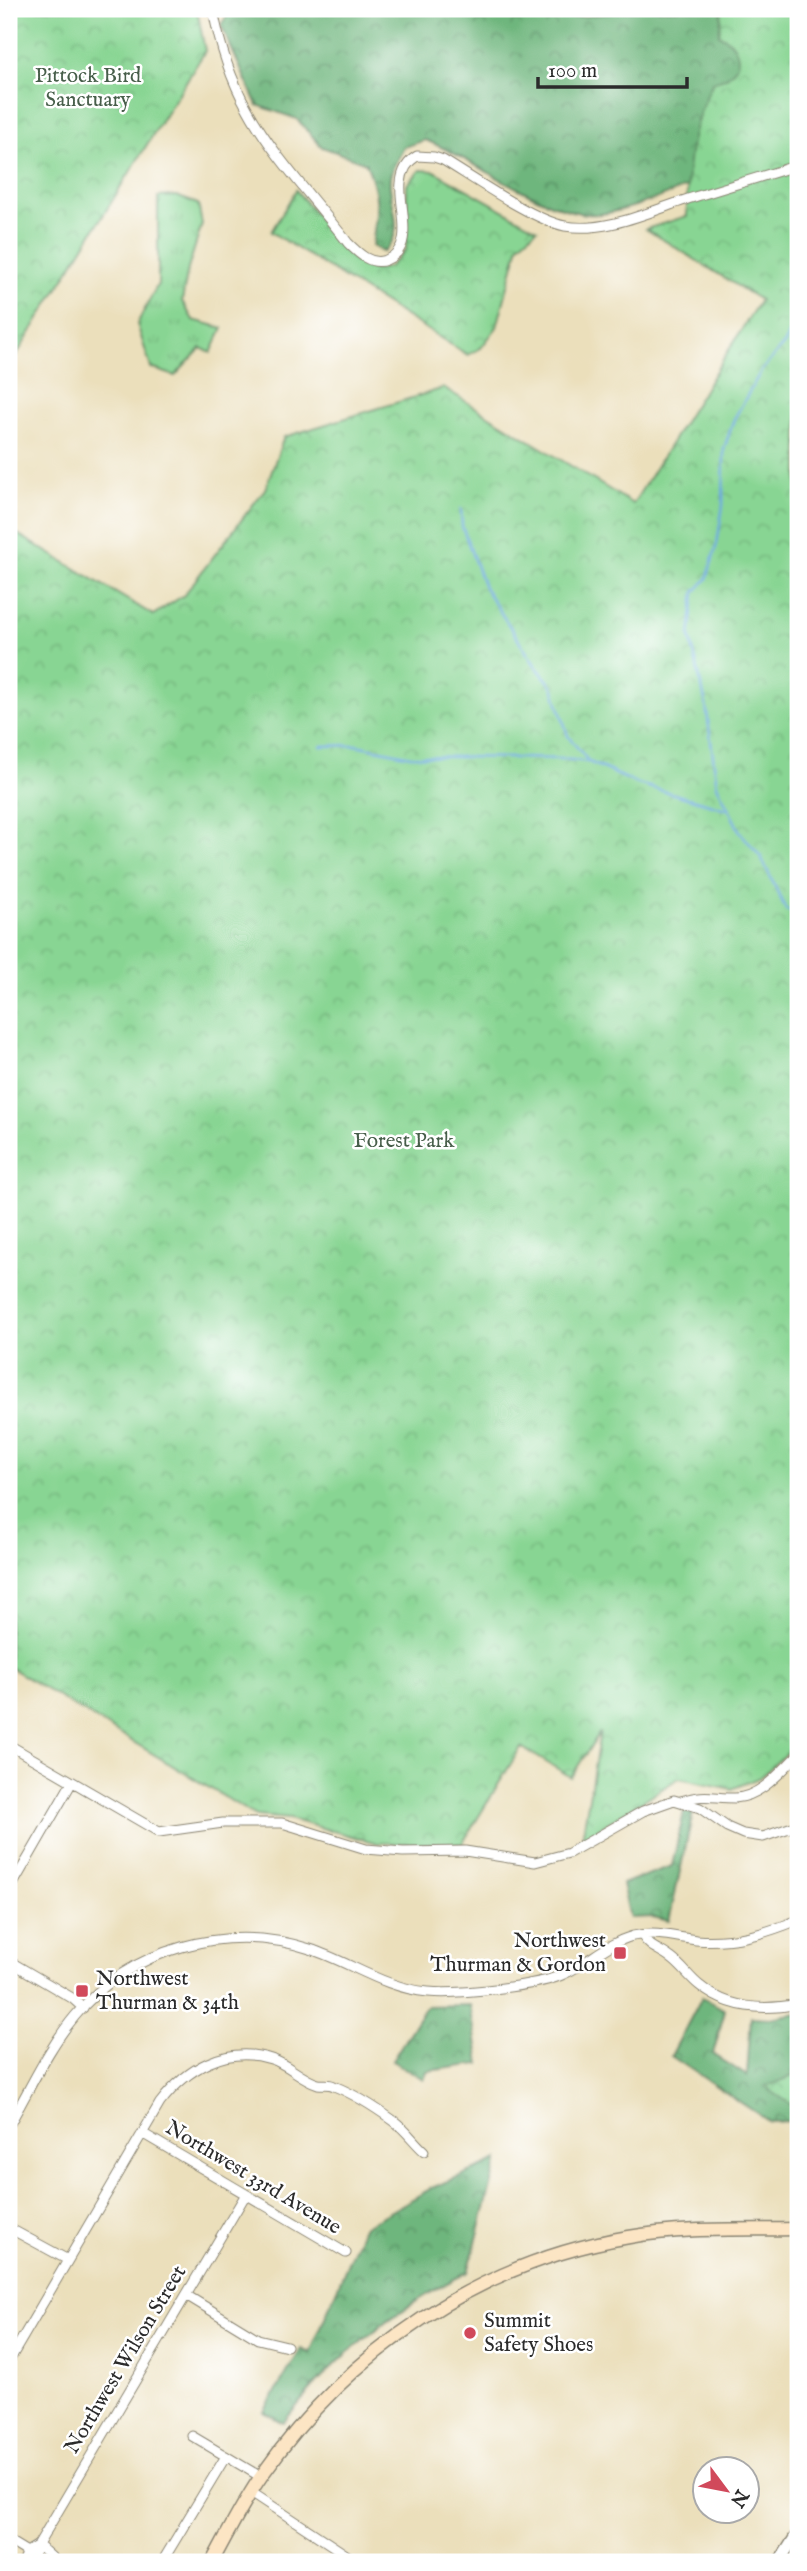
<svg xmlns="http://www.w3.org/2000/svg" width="807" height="2571" font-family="'IM FELL English',serif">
<defs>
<pattern id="grass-tufts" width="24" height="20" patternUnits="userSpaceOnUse" patternTransform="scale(1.75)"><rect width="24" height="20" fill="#88d593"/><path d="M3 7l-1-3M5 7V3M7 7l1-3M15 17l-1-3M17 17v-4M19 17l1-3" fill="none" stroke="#76b77f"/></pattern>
<pattern id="forest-crowns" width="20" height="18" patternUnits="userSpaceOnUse" patternTransform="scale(1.75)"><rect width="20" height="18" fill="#6eb67d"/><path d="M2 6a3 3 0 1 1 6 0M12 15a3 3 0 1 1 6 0" fill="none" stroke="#5b9467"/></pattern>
<pattern id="park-crowns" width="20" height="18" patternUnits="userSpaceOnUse" patternTransform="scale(1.75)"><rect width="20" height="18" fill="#88d593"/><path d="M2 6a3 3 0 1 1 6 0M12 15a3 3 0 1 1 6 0" fill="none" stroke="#76b77f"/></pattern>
</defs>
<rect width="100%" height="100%" fill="#fff"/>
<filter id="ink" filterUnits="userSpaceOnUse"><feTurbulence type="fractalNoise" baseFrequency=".0143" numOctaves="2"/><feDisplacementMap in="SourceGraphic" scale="14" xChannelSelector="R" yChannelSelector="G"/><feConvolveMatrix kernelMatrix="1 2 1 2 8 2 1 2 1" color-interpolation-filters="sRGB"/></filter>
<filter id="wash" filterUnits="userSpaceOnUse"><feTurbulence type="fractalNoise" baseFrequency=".00686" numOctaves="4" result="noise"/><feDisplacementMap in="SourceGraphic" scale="28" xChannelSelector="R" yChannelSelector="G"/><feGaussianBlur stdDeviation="1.57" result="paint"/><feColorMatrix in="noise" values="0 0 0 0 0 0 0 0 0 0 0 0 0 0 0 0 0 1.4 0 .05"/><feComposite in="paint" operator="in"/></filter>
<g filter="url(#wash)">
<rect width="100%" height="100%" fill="#ebdfbb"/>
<!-- grass -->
<path fill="url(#grass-tufts)" stroke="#5a805f" stroke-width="2" d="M176,196L198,204L202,224L188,269L182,301L193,320L223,328L211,353L201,348L175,376L151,368L137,324L158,284V197Z"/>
<!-- forest -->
<path fill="url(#forest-crowns)" stroke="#4c7054" stroke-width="2" d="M231,9H552L557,17L570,18L643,9H798L707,179C675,191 634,210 600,214C552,219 473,158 425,140L404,147C400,156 391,168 390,178C387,201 409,230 383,252L372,246C377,209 381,199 366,163L322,147L297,119L257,105L221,25Z
M684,1812L693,1813L669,1921L653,1917L630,1918L622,1884L672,1866Z
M702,1997L725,2010L713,2054L747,2076L751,2017L770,2018L798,2013V2113L790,2121L770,2122L671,2056Z
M470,2005L480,2064L427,2071L424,2079L392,2061L426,2006Z
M498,2160L468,2272C396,2308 332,2359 283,2423L264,2412L301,2349L310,2353L363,2227L432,2188Z"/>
<!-- park -->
<path fill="url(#park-crowns)" stroke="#5a805f" stroke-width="2" d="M9,9H197L205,51L9,367Z
M722,9H798V1742L761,1777L732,1789L679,1778L582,1839L600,1732L571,1777L521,1747L462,1844L377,1843L289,1819L256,1816L9,1667V529L153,615L184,595L265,489L284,437L444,388L633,504L760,300L646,229L687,216C686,166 690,127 713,82C718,80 725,79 729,75C746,61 736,41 719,35Z
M420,170L434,171L537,229L519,245L497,327L481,348L468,355L271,232L296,190L344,250L352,258L376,270L389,267L406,249L407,185Z
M798,2074V2109L765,2087Z"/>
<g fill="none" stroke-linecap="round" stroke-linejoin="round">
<!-- stream -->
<path stroke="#70abe1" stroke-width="2.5" d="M798,318L785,343L761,371L734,419L724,449L723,505L717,544L707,579L695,592L690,636L706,705L717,785L740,832L761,857L786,910L798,912
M461,509L462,526L484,587L535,665L553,687L568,736L588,761
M321,746L356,745L411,756L564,759L589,762L638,784L727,809"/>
</g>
</g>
<g filter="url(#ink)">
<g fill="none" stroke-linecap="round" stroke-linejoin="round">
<!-- minor casing -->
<g stroke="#8b8573" stroke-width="11">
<path id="minor" d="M213,9C219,43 231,80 248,110C273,156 316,201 348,243C358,253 371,266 386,260C417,248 398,206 401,183C402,171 407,162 417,156L434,157L443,160C473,178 533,220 565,226C604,233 649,212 685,200C723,188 761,177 798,165
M9,1745L159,1832L223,1823H282L366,1849L403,1852L465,1851L535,1862L569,1853L643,1811L674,1800L700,1808L727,1827L743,1834L763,1837L798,1825
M681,1801C705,1793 712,1798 735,1798C761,1797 781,1771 798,1755
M9,1891L72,1782
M642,1935C649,1948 660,1949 671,1958C682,1966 689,1977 699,1985C728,2009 763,2011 798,2004
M9,1961L72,1998L83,2008
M9,2125C30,2089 48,2048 75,2016C131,1948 226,1922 310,1949C350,1962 384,1988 428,1992C456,1995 540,1986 564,1974C588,1963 607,1943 633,1936C656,1931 674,1937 696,1940C733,1943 764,1934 798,1920
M142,2133L346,2253
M9,2228L68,2260
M186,2295L258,2339L287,2346
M9,2361L160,2103C187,2068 226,2045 271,2059C288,2064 301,2079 318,2084C324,2085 329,2083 334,2086C354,2094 376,2108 394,2121C405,2129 414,2142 424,2151
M192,2436L261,2477
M251,2492L357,2562
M9,2541L27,2552
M38,2545L57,2562
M24,2562L27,2552L38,2545
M31,2562L38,2545L246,2194
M162,2562L226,2456"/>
</g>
<!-- tertiary casing -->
<g stroke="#8b8573" stroke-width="13">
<path id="tertiary" d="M779,2562L798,2532"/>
</g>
<!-- secondary casing -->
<g stroke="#8b8573" stroke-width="15">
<path id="secondary" d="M212,2562C228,2533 243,2502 262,2475C349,2351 479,2262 629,2237C685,2227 742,2230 798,2229"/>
</g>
<!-- minor -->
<use href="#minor" stroke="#fff" stroke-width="9"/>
<!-- tertiary -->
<use href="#tertiary" stroke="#fff" stroke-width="10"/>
<!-- secondary -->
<use href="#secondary" stroke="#fce5c4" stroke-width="12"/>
</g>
</g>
<!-- markers -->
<g fill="#d1495b" stroke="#fff" stroke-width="2.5">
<rect x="613" y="1946" width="14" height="14" rx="3.5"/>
<rect x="75" y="1984" width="14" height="14" rx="3.5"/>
<circle cx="470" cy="2333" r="7"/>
</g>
<g text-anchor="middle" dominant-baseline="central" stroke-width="5" stroke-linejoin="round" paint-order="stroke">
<!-- park labels -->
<g font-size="21" fill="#475e4a" stroke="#fff">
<text x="88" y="76">Pittock Bird<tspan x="88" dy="24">Sanctuary</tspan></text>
<text x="404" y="1141">Forest Park</text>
</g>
<!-- poi labels -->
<g font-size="21" fill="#2b2b2b" stroke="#fff" text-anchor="start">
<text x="606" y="1941" text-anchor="end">Northwest<tspan x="606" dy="24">Thurman &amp; Gordon</tspan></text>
<text x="96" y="1979">Northwest<tspan x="96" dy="24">Thurman &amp; 34th</tspan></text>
<text x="484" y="2321">Summit<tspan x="484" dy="24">Safety Shoes</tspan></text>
</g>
<!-- street labels -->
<g font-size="21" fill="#2b2b2b" stroke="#fff">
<text transform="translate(253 2178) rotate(31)">Northwest 33rd Avenue</text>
<text transform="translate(126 2360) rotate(-59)">Northwest Wilson Street</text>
</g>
</g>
<!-- margin -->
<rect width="807" height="2571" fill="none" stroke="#fff" stroke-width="35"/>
<!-- north arrow -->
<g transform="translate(726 2490) rotate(122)"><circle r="33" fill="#ffffff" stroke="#aaaaaa" stroke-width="2"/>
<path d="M0-5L12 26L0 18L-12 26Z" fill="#d1495b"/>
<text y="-10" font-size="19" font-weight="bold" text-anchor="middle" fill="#2b2b2b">N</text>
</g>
<!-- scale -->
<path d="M538 77v10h149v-10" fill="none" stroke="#2b2b2b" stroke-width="3.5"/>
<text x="548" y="77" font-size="21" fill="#2b2b2b" stroke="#ffffff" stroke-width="5" paint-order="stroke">100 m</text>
</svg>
